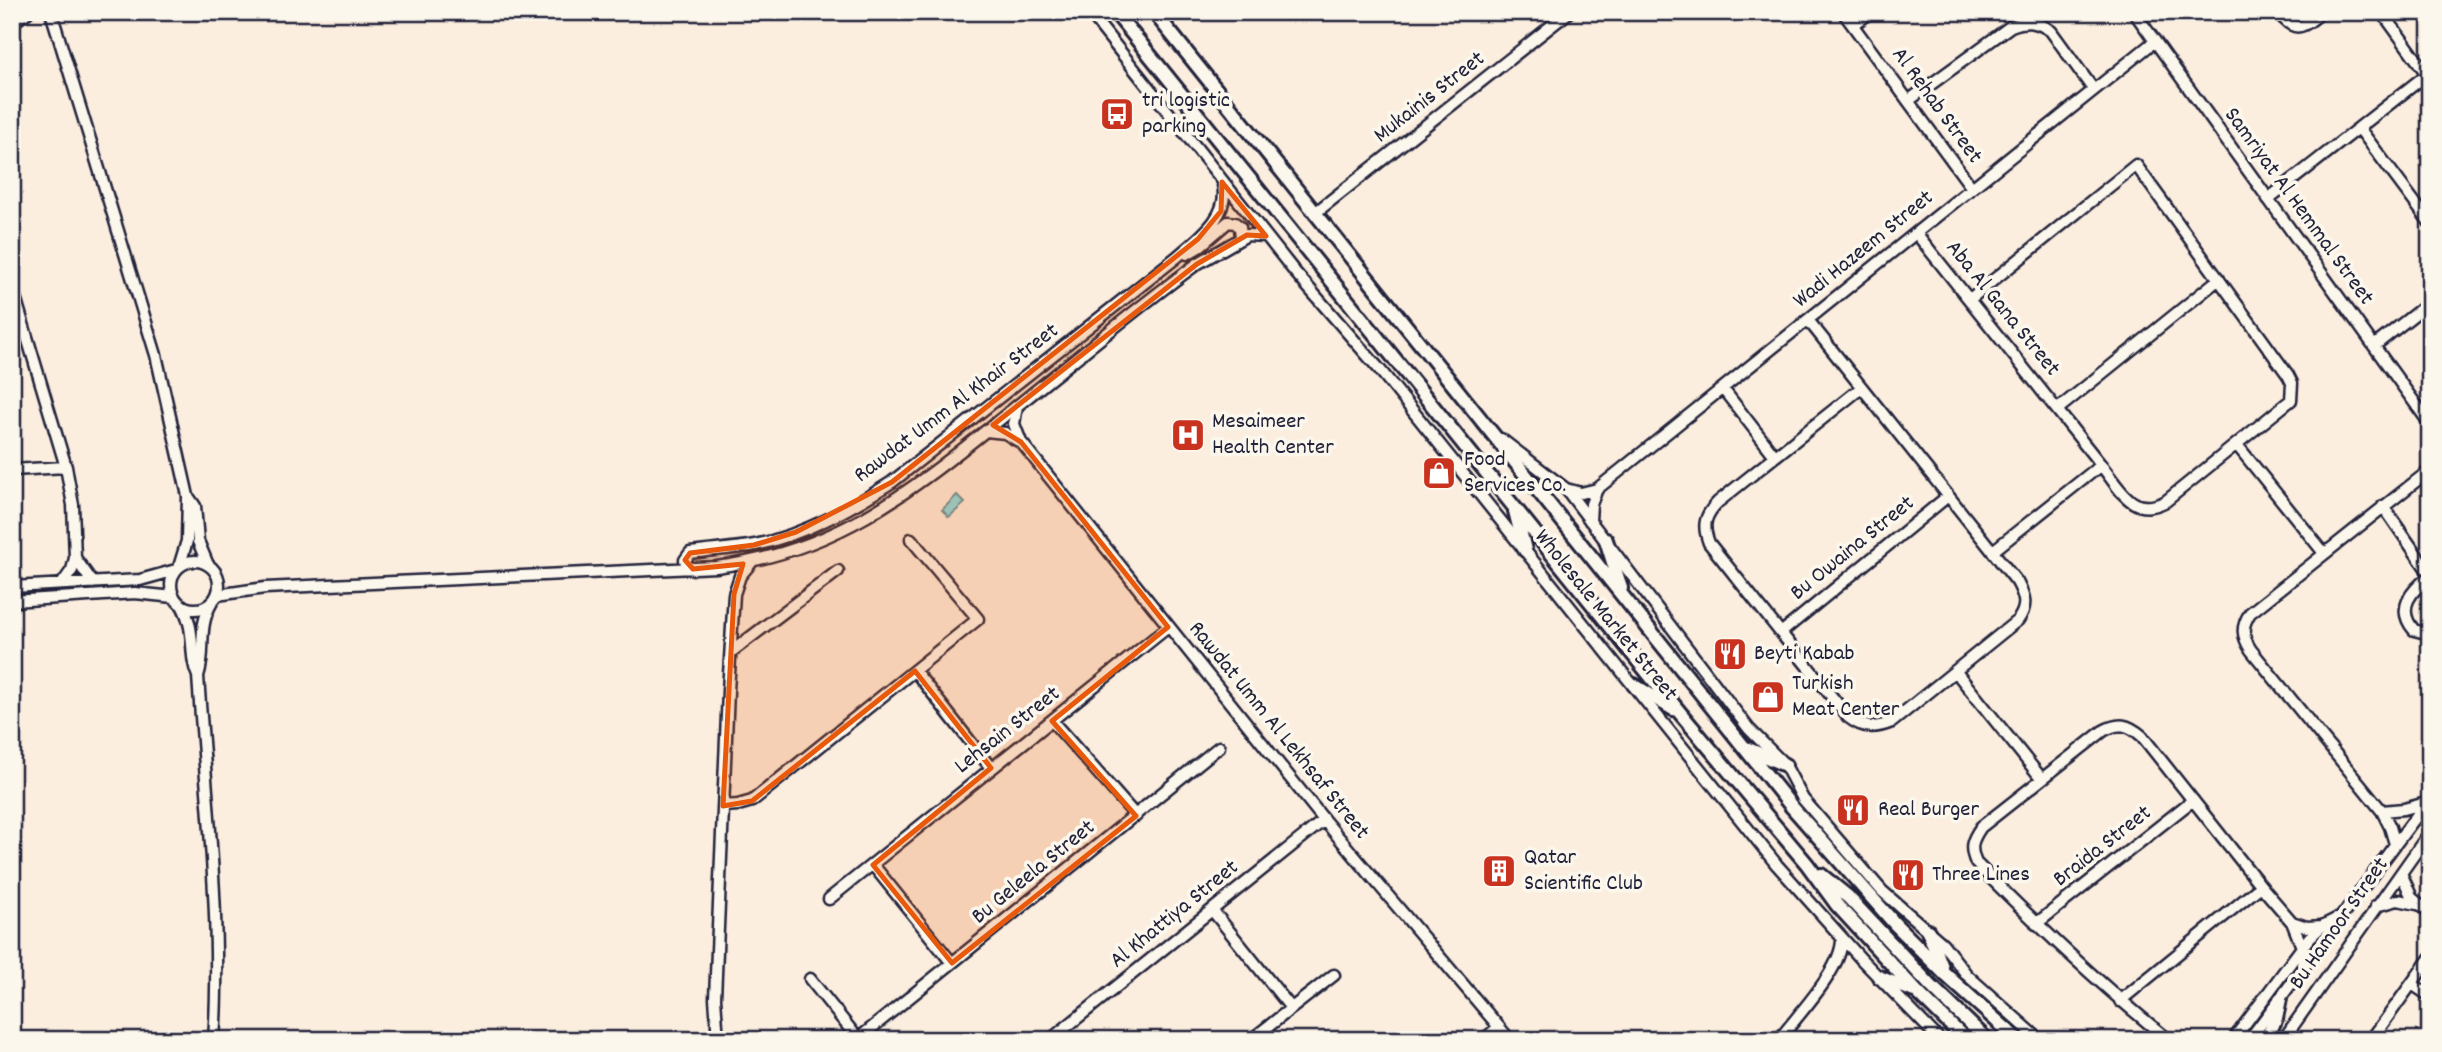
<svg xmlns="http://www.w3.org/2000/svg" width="2442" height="1052" font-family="Dekko,sans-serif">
<rect width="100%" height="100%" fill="#fbeedf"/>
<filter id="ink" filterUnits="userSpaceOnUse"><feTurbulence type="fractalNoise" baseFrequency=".0143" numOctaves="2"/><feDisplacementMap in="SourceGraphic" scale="14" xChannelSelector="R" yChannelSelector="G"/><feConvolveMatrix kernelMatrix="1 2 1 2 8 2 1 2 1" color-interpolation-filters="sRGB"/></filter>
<g filter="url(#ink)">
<!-- water -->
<path fill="#8adce2" stroke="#60929f" stroke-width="2" d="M957,495L965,503L949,517L942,510Z"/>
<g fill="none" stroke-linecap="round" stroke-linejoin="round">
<!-- minor casing -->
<g stroke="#22223b" stroke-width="15">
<path id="minor" d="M51,12L156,355L188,496L195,506L198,541L208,565
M1089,12L1294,271L1380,370L1777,865L1862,960L1940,1040
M1843,12L1972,188
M2134,12L2430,424
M2278,12C2295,35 2303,27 2322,12
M2382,12L2427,74
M12,23L28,12
M1853,25L1870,12
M1908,101L2011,26C2027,20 2037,21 2051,31L2093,89
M2359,128L2430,223
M2268,199L2430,72
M1315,213L1569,12
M1916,233L2101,465C2120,489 2133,519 2166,501L2291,400L2292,383L2288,375L2136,165L1970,299
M1187,254L1199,247L1228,222L1235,223L1240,227L1241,238
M12,287L66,467L73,505L75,558L72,570L62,584
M1808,320L2017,582C2025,597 2028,606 2018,620L1892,722C1875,729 1863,729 1848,717L1709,543C1702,525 1705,515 1718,502L1861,388
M2374,346L2430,302
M1723,389L1775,456
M1017,406L1014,424L1021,442L1324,820L1510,1040
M2058,409L2219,279
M986,431L1005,433L1020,442
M1501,439L1566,489L1749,729L1785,765L1803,799L1882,891L1943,944L1967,975L2040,1040
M2237,445L2324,553
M12,470L66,467
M1566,489L1581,493L1597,489L2155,41
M2383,506L2430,574
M1590,521L1591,504L1597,489
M1993,551L2101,465
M75,558L93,583
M171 585a24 24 0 1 1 48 0a24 24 0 1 1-48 0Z
M179,567L187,541L188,496
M693,569L687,566L685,560L690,553C711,550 733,549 755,545C804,535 850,509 892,482L1177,257C1198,238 1230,217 1223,185
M2430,576C2412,590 2395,608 2414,630L2430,634
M12,587L140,580L176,570
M217,595L265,588L716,567C841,551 913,489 1008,413C1071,363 1132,311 1197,264L1247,235L1266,236
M12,601L135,593L174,597
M182,605C197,632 188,655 198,676C206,794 222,923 214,1040
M1782,632L1948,496
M731,652L838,571
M915,671L991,768
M1956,672L2042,779
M198,676C207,649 196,630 212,602
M1052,721L1136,816
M723,806L738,805L752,801L978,619L911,539
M2382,811L2404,809L2426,803
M2395,844L2390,827L2382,811L2251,650C2242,636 2241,627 2250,613L2430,470
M873,865L952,963
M2401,873L2412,898L2430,913
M829,899L1168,627
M2376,906L2398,900L2417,904
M1213,911L1291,1008
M2292,922L2307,927L2322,926
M2036,924L2193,800
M810,979L859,1040
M2412,984L2430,996
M2120,1001L2261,886
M858,1039L1219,747
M718,1040L715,998L728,691L734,594L740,576L751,563
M1050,1040L1324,820
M1251,1040L1334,975
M1483,1040L1498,1028
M1779,1040C1798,1014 1842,970 1842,939
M2169,1040C2100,985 2037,925 1976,863C1969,847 1972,840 1981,827L2103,731C2119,722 2128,724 2142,736L2261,886L2292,922L2302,947L2303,970
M2233,1040L2309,938L2322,926L2336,919
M2249,1040L2430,798
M2283,1040L2430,832
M2371,1040L2430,958"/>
</g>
<!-- major casing -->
<g stroke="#22223b" stroke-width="18">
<path id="major" d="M1115,12L1681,714L1807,864L1837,905L1918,993L1966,1040
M1154,12L1792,807L1895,924L1945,974L2018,1040
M1515,511L1525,550
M1606,540L1621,588
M1634,685L1673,709
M1746,748L1785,765
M1821,875L1848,897L1931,986L1987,1040
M1928,931L1942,967
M1879,977L1914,991
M2266,1040L2276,1018L2280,999"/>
</g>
<!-- minor -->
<use href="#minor" stroke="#fbf7ec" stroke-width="10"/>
<!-- major -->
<use href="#major" stroke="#fbf7ec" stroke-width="12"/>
</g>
</g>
<!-- marked area -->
<path fill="#e8590c" fill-opacity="0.2" stroke="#e8590c" stroke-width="5" stroke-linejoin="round" d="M1222,182L1266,236L1247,235L1197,264L993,425L1021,442L1168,627L1052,721L1136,816L952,963L873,865L991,768L915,671L752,801L723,806L734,594L743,564L693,569L685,560L690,553L754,545L796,532L892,482L1198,239L1221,211Z"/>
<!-- icons -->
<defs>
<g id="bus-square" transform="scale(1.75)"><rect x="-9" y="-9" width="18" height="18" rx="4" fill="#c8321e" stroke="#fbf7ec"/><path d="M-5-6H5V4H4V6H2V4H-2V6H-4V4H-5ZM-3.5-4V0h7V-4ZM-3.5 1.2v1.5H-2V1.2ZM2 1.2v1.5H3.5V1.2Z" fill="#fff"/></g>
<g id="hospital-square" transform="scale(1.75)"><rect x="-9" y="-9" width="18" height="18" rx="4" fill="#c8321e" stroke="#fbf7ec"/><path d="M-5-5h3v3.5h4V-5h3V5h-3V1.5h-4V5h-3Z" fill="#fff"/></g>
<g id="shop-square" transform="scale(1.75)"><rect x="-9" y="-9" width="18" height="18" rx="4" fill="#c8321e" stroke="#fbf7ec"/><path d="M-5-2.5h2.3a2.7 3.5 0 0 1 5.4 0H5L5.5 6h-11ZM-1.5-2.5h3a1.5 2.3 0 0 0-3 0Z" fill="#fff"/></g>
<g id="restaurant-square" transform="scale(1.75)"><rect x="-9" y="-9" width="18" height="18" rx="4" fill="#c8321e" stroke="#fbf7ec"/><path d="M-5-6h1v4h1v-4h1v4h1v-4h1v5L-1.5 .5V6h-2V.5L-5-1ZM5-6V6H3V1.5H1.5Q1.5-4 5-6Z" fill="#fff"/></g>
<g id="building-square" transform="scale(1.75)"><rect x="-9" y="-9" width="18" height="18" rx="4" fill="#c8321e" stroke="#fbf7ec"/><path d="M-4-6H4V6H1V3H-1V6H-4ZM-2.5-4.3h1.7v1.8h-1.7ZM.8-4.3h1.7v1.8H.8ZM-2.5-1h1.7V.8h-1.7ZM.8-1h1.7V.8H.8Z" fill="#fff"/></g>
</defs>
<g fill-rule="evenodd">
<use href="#bus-square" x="1117" y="114"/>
<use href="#hospital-square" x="1188" y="435"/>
<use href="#shop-square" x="1439" y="473"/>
<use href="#restaurant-square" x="1730" y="654"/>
<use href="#shop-square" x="1768" y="697"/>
<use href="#restaurant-square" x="1853" y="810"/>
<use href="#building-square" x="1499" y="871"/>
<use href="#restaurant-square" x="1908" y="875"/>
</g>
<g text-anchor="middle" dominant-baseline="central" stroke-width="7" stroke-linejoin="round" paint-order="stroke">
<!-- street labels -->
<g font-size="23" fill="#22223b" stroke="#fbf7ec">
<text transform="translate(1430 98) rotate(-38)">Mukainis Street</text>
<text transform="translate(1936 106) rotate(54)">Al Rehab Street</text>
<text transform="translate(2298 207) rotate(54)">Samriyat Al Hemmal Street</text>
<text transform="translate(1864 250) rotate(-39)">Wadi Hazeem Street</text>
<text transform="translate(2002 309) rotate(51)">Aba Al Gana Street</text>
<text transform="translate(957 404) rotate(-37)">Rawdat Umm Al Khair Street</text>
<text transform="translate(1853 549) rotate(-39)">Bu Owaina Street</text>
<text transform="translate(1605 616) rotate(51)">Wholesale Market Street</text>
<text transform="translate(1008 731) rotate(-38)">Lehsain Street</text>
<text transform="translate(1278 731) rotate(51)">Rawdat Umm Al Lekhsaf Street</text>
<text transform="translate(2103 847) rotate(-38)">Braida Street</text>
<text transform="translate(1034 873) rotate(-39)">Bu Geleela Street</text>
<text transform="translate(1175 915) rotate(-39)">Al Khattiya Street</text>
<text transform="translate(2340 924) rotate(-55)">Bu Hamoor Street</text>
</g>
<!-- poi labels -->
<g font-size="23" fill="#22223b" stroke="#fbf7ec" text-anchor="start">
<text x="1142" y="101">tri logistic<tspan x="1142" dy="26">parking</tspan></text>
<text x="1212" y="422">Mesaimeer<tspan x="1212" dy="26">Health Center</tspan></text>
<text x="1464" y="460">Food<tspan x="1464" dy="26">Services Co.</tspan></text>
<text x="1754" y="654">Beyti Kabab</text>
<text x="1792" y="684">Turkish<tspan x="1792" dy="26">Meat Center</tspan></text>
<text x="1878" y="810">Real Burger</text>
<text x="1524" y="858">Qatar<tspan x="1524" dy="26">Scientific Club</tspan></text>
<text x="1932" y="875">Three Lines</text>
</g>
</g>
<!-- margin -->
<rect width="2442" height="1052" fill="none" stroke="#fbf7ec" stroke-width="42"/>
<rect x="21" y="21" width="2400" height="1010" fill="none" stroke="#22223b" stroke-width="2.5" filter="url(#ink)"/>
</svg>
